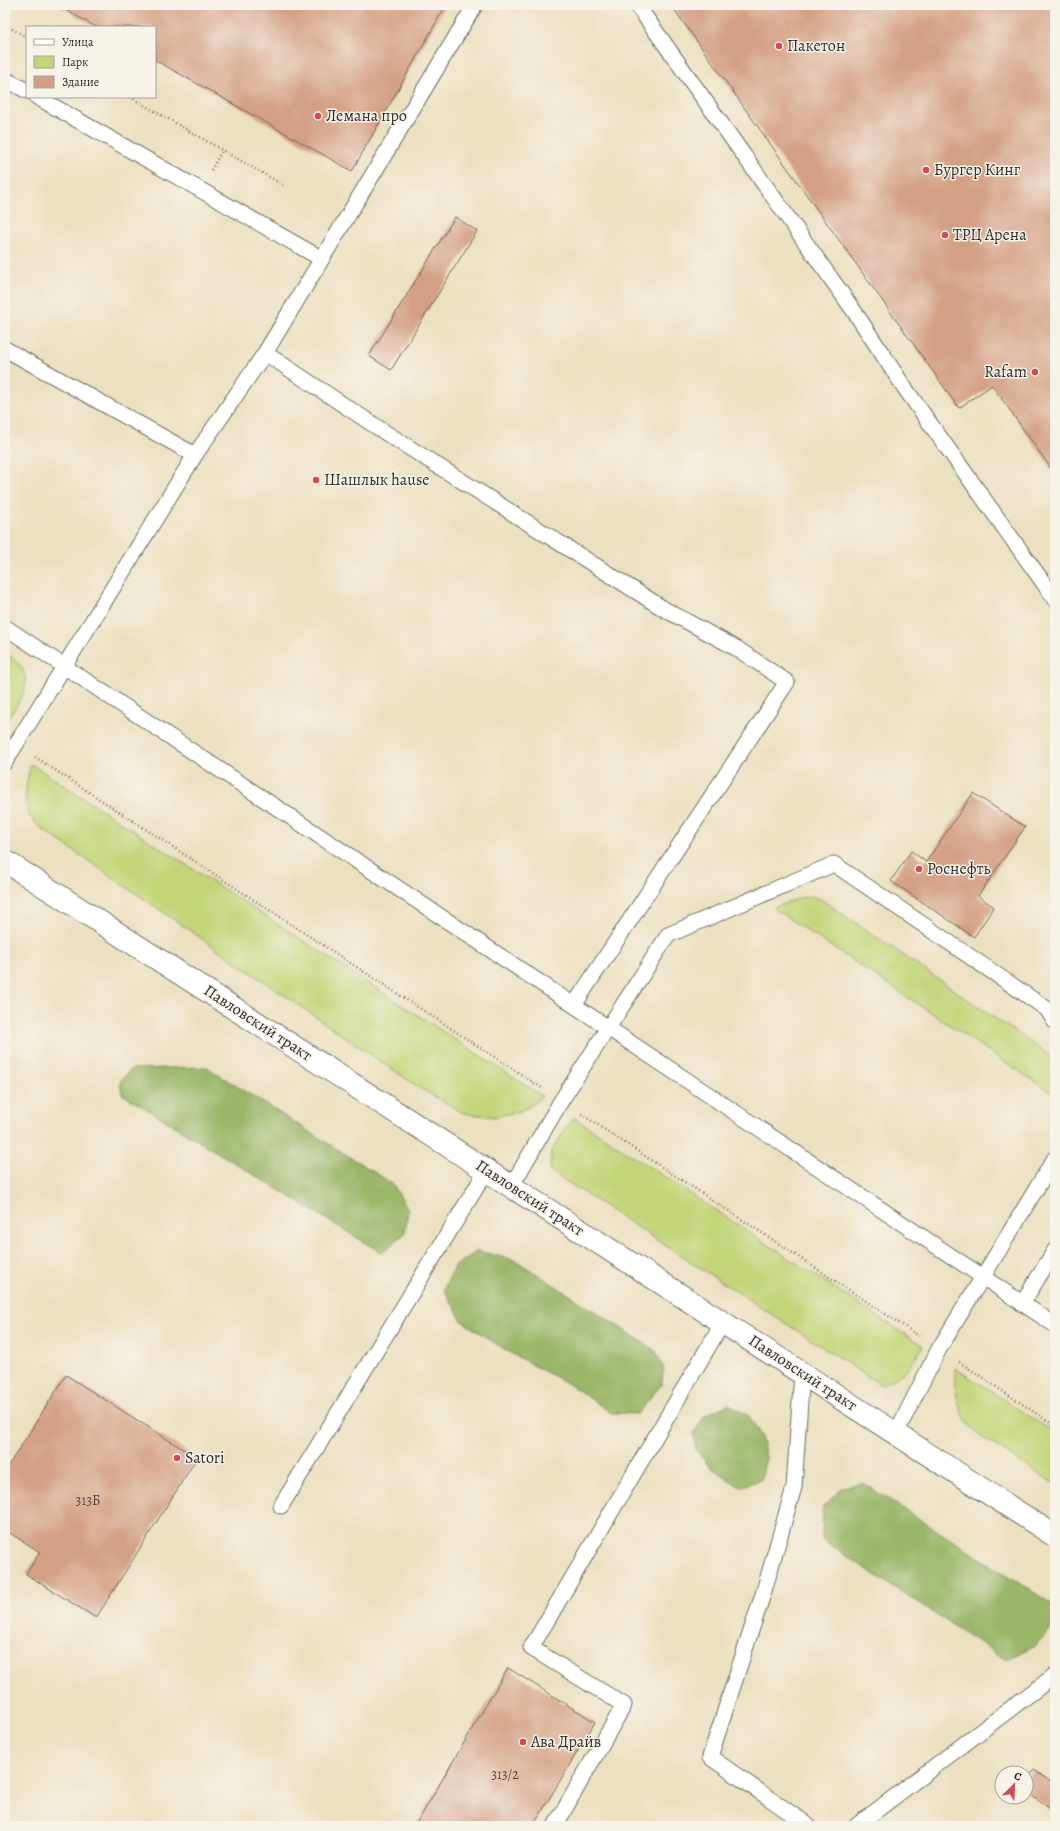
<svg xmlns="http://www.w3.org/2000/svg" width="1060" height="1831" font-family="Alegreya,serif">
<rect width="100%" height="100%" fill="#f7f3e8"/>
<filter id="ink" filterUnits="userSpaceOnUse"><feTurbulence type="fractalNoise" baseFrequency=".025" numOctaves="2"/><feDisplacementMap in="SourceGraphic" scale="8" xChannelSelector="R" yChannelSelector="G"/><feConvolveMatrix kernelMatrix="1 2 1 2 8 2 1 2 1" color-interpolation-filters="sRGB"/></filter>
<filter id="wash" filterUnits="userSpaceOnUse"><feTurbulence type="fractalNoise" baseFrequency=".012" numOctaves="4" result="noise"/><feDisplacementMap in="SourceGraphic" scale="16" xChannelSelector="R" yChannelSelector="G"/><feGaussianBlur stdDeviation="0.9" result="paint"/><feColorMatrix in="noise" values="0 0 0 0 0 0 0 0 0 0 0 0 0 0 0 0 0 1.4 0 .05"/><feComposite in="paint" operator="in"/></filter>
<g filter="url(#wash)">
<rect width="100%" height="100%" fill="#ebe0bf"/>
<!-- green -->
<path fill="#c3d578" stroke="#778052" d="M5,652C41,677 23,695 5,723Z
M31,764L542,1096L532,1105L520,1111L495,1117L463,1113L421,1089L42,829C38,825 32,820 29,815C22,800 27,779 31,764Z
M811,896L822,900L1055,1059V1095L773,908L800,898Z
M573,1117L923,1346C910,1369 905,1374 881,1385L550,1171L551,1152Z
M955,1368L1055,1433V1484L980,1436C958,1416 955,1397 955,1368Z"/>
<!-- forest -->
<path fill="#9ab668" stroke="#62704a" d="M206,1067L393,1184L408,1210L405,1233L382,1253L122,1094L120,1082L131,1069Z
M477,1251L515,1260L655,1350L664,1369L661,1385L637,1414L611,1413L572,1386L507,1351L462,1321L444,1289L454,1267Z
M729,1404L749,1416L761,1436L766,1458L761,1480L740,1487L709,1466L696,1450L694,1433L705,1415Z
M863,1483L1055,1606V1626L1035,1645L1006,1660L822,1540L823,1507L843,1487Z"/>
<g id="blocks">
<!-- building -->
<path fill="#d4a085" d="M57,5H446L352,171L155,60V27H96Z
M671,5H1055V474L992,385L959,408Z
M455,217L477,231L391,370L369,356Z
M973,793L1025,827L978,896L994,907L974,937L891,881L911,851L926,862Z
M66,1375L197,1458L96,1618L26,1574L40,1552L5,1530V1471Z
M508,1668L595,1722L533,1826H415Z
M1034,1770L1055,1785V1806L1052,1810L1026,1792V1780Z"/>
</g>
</g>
<g filter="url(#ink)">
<use href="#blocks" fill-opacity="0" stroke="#6e6a5f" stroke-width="1"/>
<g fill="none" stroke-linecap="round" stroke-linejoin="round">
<!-- service casing -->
<g stroke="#6e6a5f" stroke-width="17">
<path id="service" d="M637,5L750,164L854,311L904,387L1055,599
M5,79L27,91
M37,97L322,259
M5,349L195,455
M265,353L386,433L664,609L736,648L787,682L574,1005
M5,627L1055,1325
M5,762L195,455L265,353L475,5
M512,1185L561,1101L668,935L834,864L1047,1009L1055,1022
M1022,1304L1055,1250
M802,1373L794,1487L764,1591L710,1757L809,1826
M896,1433L939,1349L1055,1158
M281,1506L487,1170
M555,1826L624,1705L531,1648L723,1322
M856,1826L1055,1675"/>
</g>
<!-- primary casing -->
<g stroke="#6e6a5f" stroke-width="24">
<path id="primary" d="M5,861L1055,1536"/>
</g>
<!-- path -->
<path stroke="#6e6a5f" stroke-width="2.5" stroke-dasharray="1 3" stroke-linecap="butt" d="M5,25L27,37
M130,97L283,185
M211,170L222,151
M35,757L542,1088
M581,1114L919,1336
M959,1362L1055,1426"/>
<!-- service -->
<use href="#service" stroke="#fff" stroke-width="15"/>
<!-- primary -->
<use href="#primary" stroke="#fff" stroke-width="22"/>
</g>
</g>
<!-- markers -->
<g fill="#d1495b" stroke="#f7f3e8" stroke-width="1.5">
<circle cx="779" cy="46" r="4"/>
<circle cx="318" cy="116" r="4"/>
<circle cx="926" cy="170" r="4"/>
<circle cx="945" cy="235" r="4"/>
<circle cx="1035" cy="372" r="4"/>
<circle cx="316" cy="480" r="4"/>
<circle cx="919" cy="869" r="4"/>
<circle cx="177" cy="1458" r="4"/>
<circle cx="523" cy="1742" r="4"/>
</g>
<g text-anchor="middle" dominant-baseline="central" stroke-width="3" stroke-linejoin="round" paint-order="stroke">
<!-- number labels -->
<g font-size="14" fill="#554842">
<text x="88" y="1500">313Б</text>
<text x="505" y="1774">313/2</text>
</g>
<!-- poi labels -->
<g font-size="16" fill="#2b2b2b" stroke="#f7f3e8" text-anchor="start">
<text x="787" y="46">Пакетон</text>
<text x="326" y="116">Лемана про</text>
<text x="934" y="170">Бургер Кинг</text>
<text x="953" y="235">ТРЦ Арена</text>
<text x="1027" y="372" text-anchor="end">Rafam</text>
<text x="324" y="480">Шашлык hause</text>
<text x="927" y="869">Роснефть</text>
<text x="185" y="1458">Satori</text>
<text x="531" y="1742">Ава Драйв</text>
</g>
<!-- street labels -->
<g font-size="16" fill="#2b2b2b" stroke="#f7f3e8">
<text transform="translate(258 1023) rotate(33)">Павловский тракт</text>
<text transform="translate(530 1198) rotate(33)">Павловский тракт</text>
<text transform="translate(803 1373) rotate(33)">Павловский тракт</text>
</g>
</g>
<!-- margin -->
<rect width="1060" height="1831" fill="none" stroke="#f7f3e8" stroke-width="20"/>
<!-- legend -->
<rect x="26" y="26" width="130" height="72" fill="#f7f3e8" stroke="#a5a39c"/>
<rect x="34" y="39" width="20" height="6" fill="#ffffff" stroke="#a5a39c"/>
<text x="62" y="46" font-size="12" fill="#2b2b2b">Улица</text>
<rect x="34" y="56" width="20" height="12" fill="#c3d578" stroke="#a5a39c"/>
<text x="62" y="66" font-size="12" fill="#2b2b2b">Парк</text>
<rect x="34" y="76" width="20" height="12" fill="#d4a085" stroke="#a5a39c"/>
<text x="62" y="86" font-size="12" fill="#2b2b2b">Здание</text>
<!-- north arrow -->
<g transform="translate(1014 1785) rotate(24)"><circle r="19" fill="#f7f3e8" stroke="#a5a39c"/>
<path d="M0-3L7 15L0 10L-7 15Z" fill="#d1495b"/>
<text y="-6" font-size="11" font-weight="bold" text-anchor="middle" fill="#2b2b2b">С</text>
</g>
</svg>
